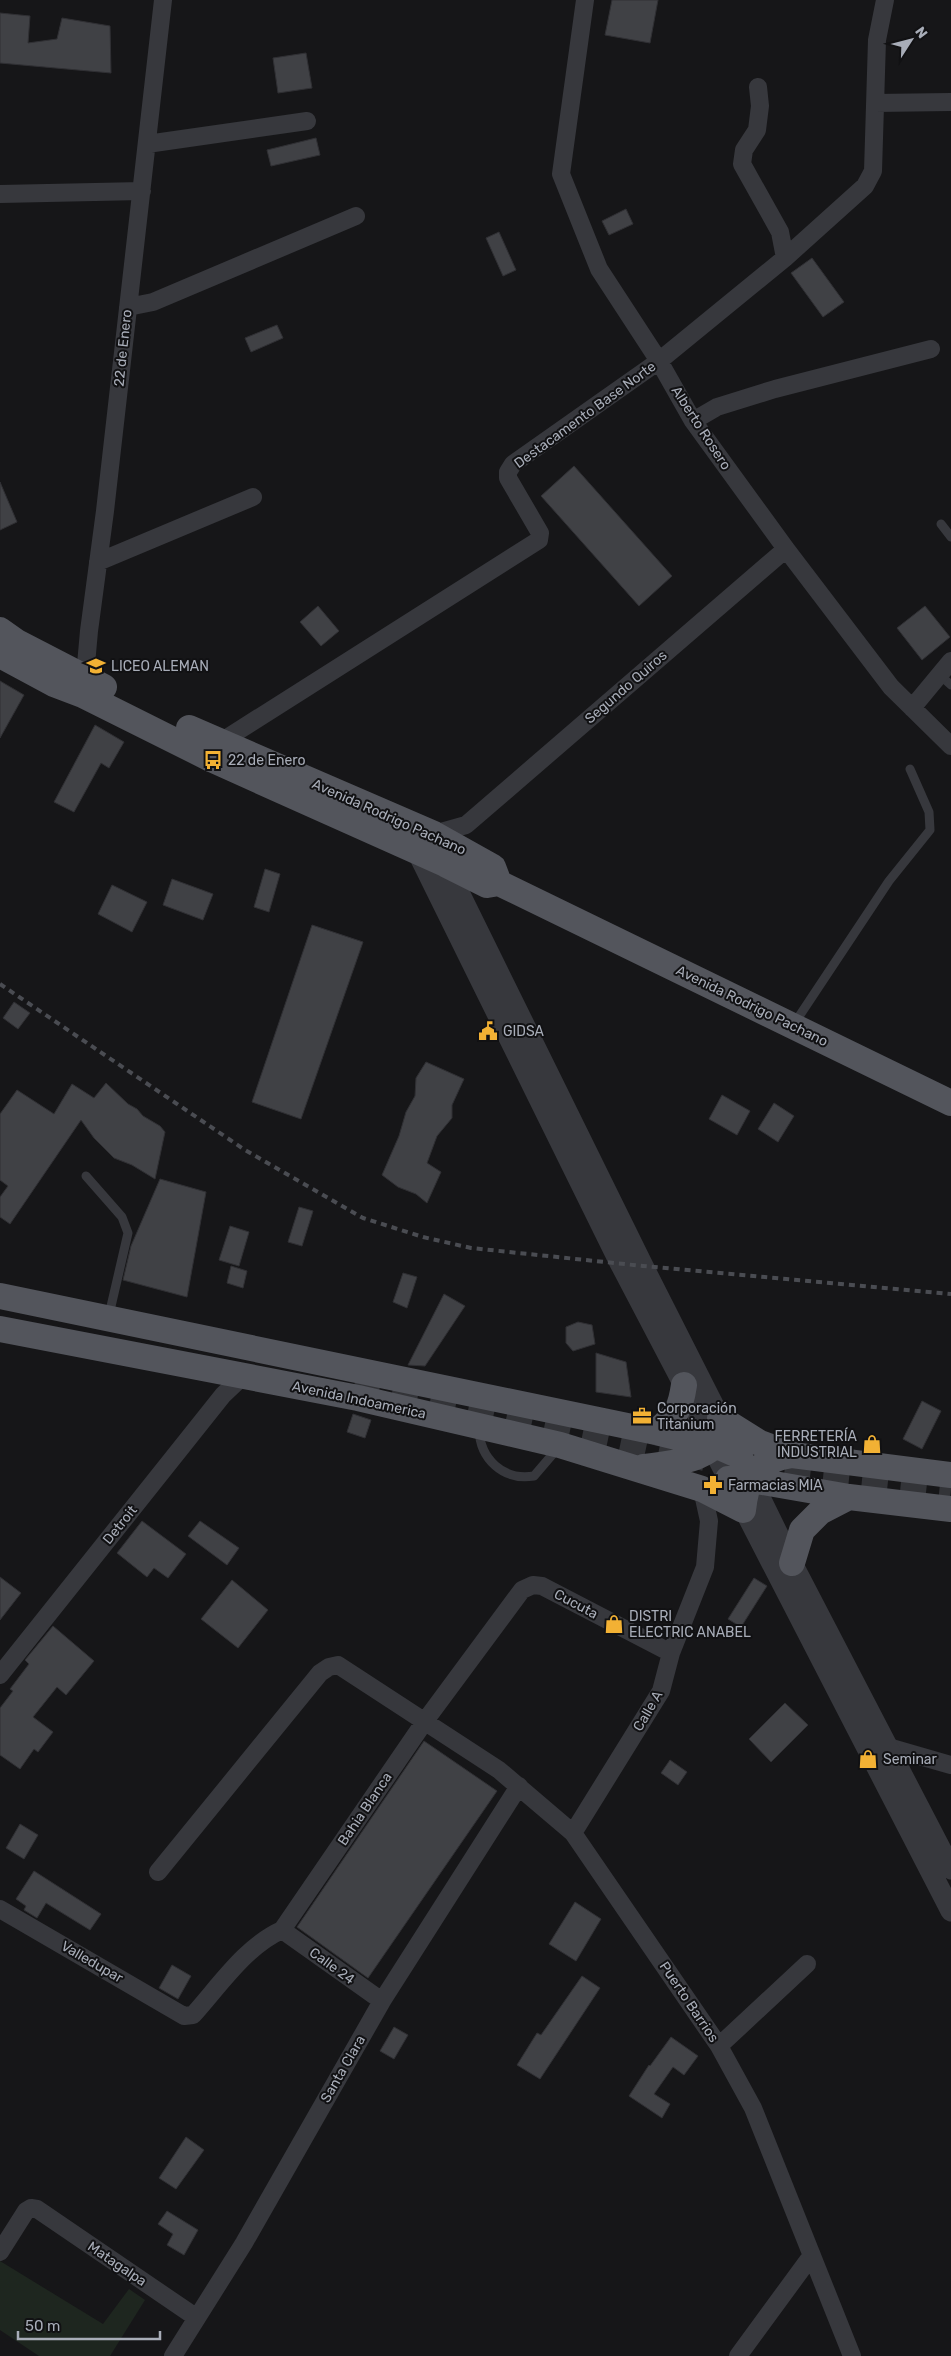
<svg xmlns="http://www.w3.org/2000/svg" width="951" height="2356" font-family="Rubik,sans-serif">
<rect width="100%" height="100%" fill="#161618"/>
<!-- green -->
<path fill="#1e261f" d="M0,2261L103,2324L129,2289L145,2300L110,2356H39L0,2330Z"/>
<!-- building -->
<path fill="#404145" stroke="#303034" d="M612,0H658L650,43L605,35Z
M0,13L30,16L28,43L57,39L62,18L110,26L111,73L0,63Z
M306,53L312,88L278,93L273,58Z
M316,138L320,155L271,166L267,150Z
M626,209L633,224L609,235L602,221Z
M499,232L516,270L503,276L486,238Z
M812,258L844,302L823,317L791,273Z
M277,325L283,338L251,352L245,338Z
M574,466L672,576L639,606L541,496Z
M0,482L17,522L0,530Z
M318,606L339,631L321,646L300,622Z
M925,606L950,637L922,660L897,628Z
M0,681L24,695L0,738Z
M95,725L124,742L109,768L101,763L74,812L54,802Z
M265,869L280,874L269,912L254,907Z
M172,879L213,894L203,920L163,905Z
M112,885L147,902L132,932L98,914Z
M312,925L363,942L301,1119L252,1102Z
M14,1002L30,1013L18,1029L3,1018Z
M426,1062L464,1079L452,1105V1118L437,1136L427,1163L441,1172L427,1203L416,1194L398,1187L382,1175L399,1136L406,1112L415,1096L416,1078Z
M106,1083L128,1104L137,1109L143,1116L160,1126L165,1132L155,1179L132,1165L114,1158L94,1138L81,1120L10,1224L0,1217V1197L8,1186L0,1180V1114L17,1090L54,1114L72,1084L94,1098Z
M722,1095L750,1111L737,1135L709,1119Z
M774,1103L794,1116L778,1142L758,1129Z
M160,1179L206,1192L187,1297L123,1280L131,1246Z
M299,1207L313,1211L302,1246L288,1242Z
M230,1226L249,1232L239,1266L219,1260Z
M231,1266L247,1271L243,1288L227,1283Z
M403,1273L417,1277L407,1308L393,1302Z
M444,1294L465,1306L425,1366L408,1365Z
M578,1322L592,1325L595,1344L573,1351L566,1343V1327Z
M596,1353L626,1362L631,1397L596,1392Z
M922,1401L941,1411L922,1449L903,1439Z
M353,1414L371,1420L365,1438L347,1432Z
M142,1521L186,1554L168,1578L154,1568L147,1577L117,1553Z
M200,1521L239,1548L227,1565L188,1536Z
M0,1577L21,1593L0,1620Z
M754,1578L767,1586L741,1627L728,1619Z
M232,1580L268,1610L238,1648L201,1619Z
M53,1626L94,1661L66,1695L57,1687L33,1717L53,1732L38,1752L34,1749L20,1769L0,1755V1708L13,1691L10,1689L29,1664L25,1660Z
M785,1703L808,1725L771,1762L749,1739Z
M424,1741L497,1791L368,1978L297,1927Z
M670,1760L687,1772L678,1785L661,1773Z
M20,1824L38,1835L24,1859L6,1848Z
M34,1871L101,1914L90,1930L46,1903L37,1918L24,1910L26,1906L16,1899Z
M575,1902L601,1919L576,1961L549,1944Z
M172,1965L191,1976L178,1999L159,1988Z
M582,1976L600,1988L540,2079L517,2065L537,2033L541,2035Z
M394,2027L408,2035L394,2059L380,2051Z
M671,2037L698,2056L684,2075L673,2067L654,2094L670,2104L662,2118L629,2096L649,2065L650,2066Z
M186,2137L204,2150L176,2189L159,2178Z
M167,2211L198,2230L184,2255L167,2245L173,2234L158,2224Z"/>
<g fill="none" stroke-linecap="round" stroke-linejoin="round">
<!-- primary-tunnel -->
<path stroke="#333438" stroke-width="26" stroke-dasharray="26 13" stroke-linecap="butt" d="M358,1398L370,1387L705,1458
M746,1465L780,1471L951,1489"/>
<!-- service -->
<path stroke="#37383d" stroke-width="9" d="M941,524L951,537
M940,675L951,685
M794,1024L889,881L930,830L929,812L910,769
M86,1176L122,1217L128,1233L109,1315
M479,1429C480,1459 503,1481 534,1476L558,1448"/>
<!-- minor -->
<path stroke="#37383d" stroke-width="18" d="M585,0L561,174L599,269L659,361L693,421L786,549L891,687L951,746
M758,87L760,106L757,130L744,150L742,164L780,232L785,258
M875,103L951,102
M147,144L307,121
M0,194L142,191
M128,307L153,302L356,216
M693,421L717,407L775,389L931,349
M98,562L253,497
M84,687L89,631L105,511L163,0
M912,708L951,661
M219,743L539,540L540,533L508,478V472L513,464L659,361L785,258L865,186L873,171L877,40L885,0
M434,834L466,825L786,549
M0,1675L223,1395L242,1377
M888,1747L951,1765
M573,1833L661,1691L671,1653L705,1567L709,1521L702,1489
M158,1872L320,1673L329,1667L338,1665L499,1770L573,1833L719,2046L753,2108L852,2356
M0,1909L184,2016L193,2015C220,1985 246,1946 282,1930L425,1721L522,1590L533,1585L542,1586L671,1653
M282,1930L382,2001
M719,2046L807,1964
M0,2252L26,2211L31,2208L37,2209L197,2318
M173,2356L244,2243L382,2001L519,1786
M738,2356L812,2255"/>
<!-- tertiary -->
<path stroke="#37383d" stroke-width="21" d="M422,846L417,851L620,1263L684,1385L712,1447L951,1911
M450,859L445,864L643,1266L727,1432
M747,1471L792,1563L951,1869"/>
<!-- primary -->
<path stroke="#53555c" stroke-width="26" d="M0,630L17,642L104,687
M0,655L54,684L83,695L213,760L445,864L487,885L499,883L951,1103
M189,728L434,834L493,867L499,883
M0,1296L656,1432L722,1448L740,1456
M0,1329L358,1398L560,1445L702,1489L743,1510C747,1474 757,1461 792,1455L951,1475
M720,1418L760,1443L792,1455
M656,1432C676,1414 680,1412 684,1385
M644,1467C666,1464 714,1461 721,1434C722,1429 721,1423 720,1418
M728,1479L751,1480L849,1497L951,1509
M792,1563L802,1530L820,1512L849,1497"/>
<!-- rail -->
<path stroke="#4a4c52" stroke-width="4" stroke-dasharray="6 5" stroke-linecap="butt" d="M0,984L245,1150L363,1218L423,1237L471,1248L643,1266L951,1294"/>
</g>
<!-- icons -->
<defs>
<g id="school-bare" transform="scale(1.5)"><path d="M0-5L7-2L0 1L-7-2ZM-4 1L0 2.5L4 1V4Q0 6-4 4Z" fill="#f2b134" stroke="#111113" stroke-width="2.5" paint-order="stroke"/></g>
<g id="bus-bare" transform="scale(1.5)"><path d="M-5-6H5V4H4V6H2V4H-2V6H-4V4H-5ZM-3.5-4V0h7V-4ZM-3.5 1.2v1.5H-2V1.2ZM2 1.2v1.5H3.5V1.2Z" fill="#f2b134" stroke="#111113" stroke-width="2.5" paint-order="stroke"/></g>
<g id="civic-bare" transform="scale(1.5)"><path d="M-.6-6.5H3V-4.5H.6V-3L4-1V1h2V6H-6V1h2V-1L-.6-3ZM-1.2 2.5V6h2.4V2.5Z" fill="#f2b134" stroke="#111113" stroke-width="2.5" paint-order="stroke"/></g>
<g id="office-bare" transform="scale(1.5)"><path d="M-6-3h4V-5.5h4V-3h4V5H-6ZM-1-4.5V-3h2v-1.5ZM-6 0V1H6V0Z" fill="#f2b134" stroke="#111113" stroke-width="2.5" paint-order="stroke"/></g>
<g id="shop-bare" transform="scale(1.5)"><path d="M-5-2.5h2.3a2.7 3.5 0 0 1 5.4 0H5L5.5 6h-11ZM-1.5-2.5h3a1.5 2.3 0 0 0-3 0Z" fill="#f2b134" stroke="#111113" stroke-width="2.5" paint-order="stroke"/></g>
<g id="pharmacy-bare" transform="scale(1.5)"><path d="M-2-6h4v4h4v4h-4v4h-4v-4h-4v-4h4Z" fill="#f2b134" stroke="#111113" stroke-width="2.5" paint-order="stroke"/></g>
</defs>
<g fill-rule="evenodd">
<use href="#school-bare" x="96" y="666"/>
<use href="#bus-bare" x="213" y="760"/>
<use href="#civic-bare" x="488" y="1031"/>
<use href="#office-bare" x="642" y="1416"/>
<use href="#shop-bare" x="872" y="1444"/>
<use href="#pharmacy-bare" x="713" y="1485"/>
<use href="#shop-bare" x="614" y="1624"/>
<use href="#shop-bare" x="868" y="1759"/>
</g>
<g text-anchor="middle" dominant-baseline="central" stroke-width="4" stroke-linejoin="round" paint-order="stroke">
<!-- street labels -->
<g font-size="14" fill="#a8adb8" stroke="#111113">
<text transform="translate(123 348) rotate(-84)">22 de Enero</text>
<text transform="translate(585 415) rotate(-36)">Destacamento Base Norte</text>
<text transform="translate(701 428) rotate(57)">Alberto Rosero</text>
<text transform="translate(626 687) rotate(-41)">Segundo Quiros</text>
<text transform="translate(389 817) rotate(24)">Avenida Rodrigo Pachano</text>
<text transform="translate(752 1006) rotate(26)">Avenida Rodrigo Pachano</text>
<text transform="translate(359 1400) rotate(12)">Avenida Indoamerica</text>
<text transform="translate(120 1525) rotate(-51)">Detroit</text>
<text transform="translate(576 1604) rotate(28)">Cucuta</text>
<text transform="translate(648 1711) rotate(-60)">Calle A</text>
<text transform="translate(365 1809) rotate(-56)">Bahia Blanca</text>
<text transform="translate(92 1962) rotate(30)">Valledupar</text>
<text transform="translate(332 1966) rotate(36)">Calle 24</text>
<text transform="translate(689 2002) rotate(56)">Puerto Barrios</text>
<text transform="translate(343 2069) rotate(-60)">Santa Clara</text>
<text transform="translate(117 2264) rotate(34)">Matagalpa</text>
</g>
<!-- poi labels -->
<g font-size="14" fill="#a8adb8" stroke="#111113" text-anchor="start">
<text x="111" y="666">LICEO ALEMAN</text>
<text x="228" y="760">22 de Enero</text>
<text x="503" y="1031">GIDSA</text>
<text x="657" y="1408">Corporación<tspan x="657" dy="16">Titanium</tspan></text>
<text x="857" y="1436" text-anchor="end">FERRETERÍA<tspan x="857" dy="16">INDUSTRIAL</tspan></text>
<text x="728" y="1485">Farmacias MIA</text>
<text x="629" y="1616">DISTRI<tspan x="629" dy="16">ELECTRIC ANABEL</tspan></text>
<text x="883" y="1759">Seminar</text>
</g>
</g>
<!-- north arrow -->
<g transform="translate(911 40) rotate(54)" stroke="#111113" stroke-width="4" paint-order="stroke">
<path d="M0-4L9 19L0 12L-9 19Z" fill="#a8adb8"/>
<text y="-8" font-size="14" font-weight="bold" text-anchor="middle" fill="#a8adb8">N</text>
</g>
<!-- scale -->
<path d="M18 2331v8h142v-8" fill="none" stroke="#a8adb8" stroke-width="2.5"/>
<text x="25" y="2331" font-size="15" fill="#a8adb8" stroke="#111113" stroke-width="4" paint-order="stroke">50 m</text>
</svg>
